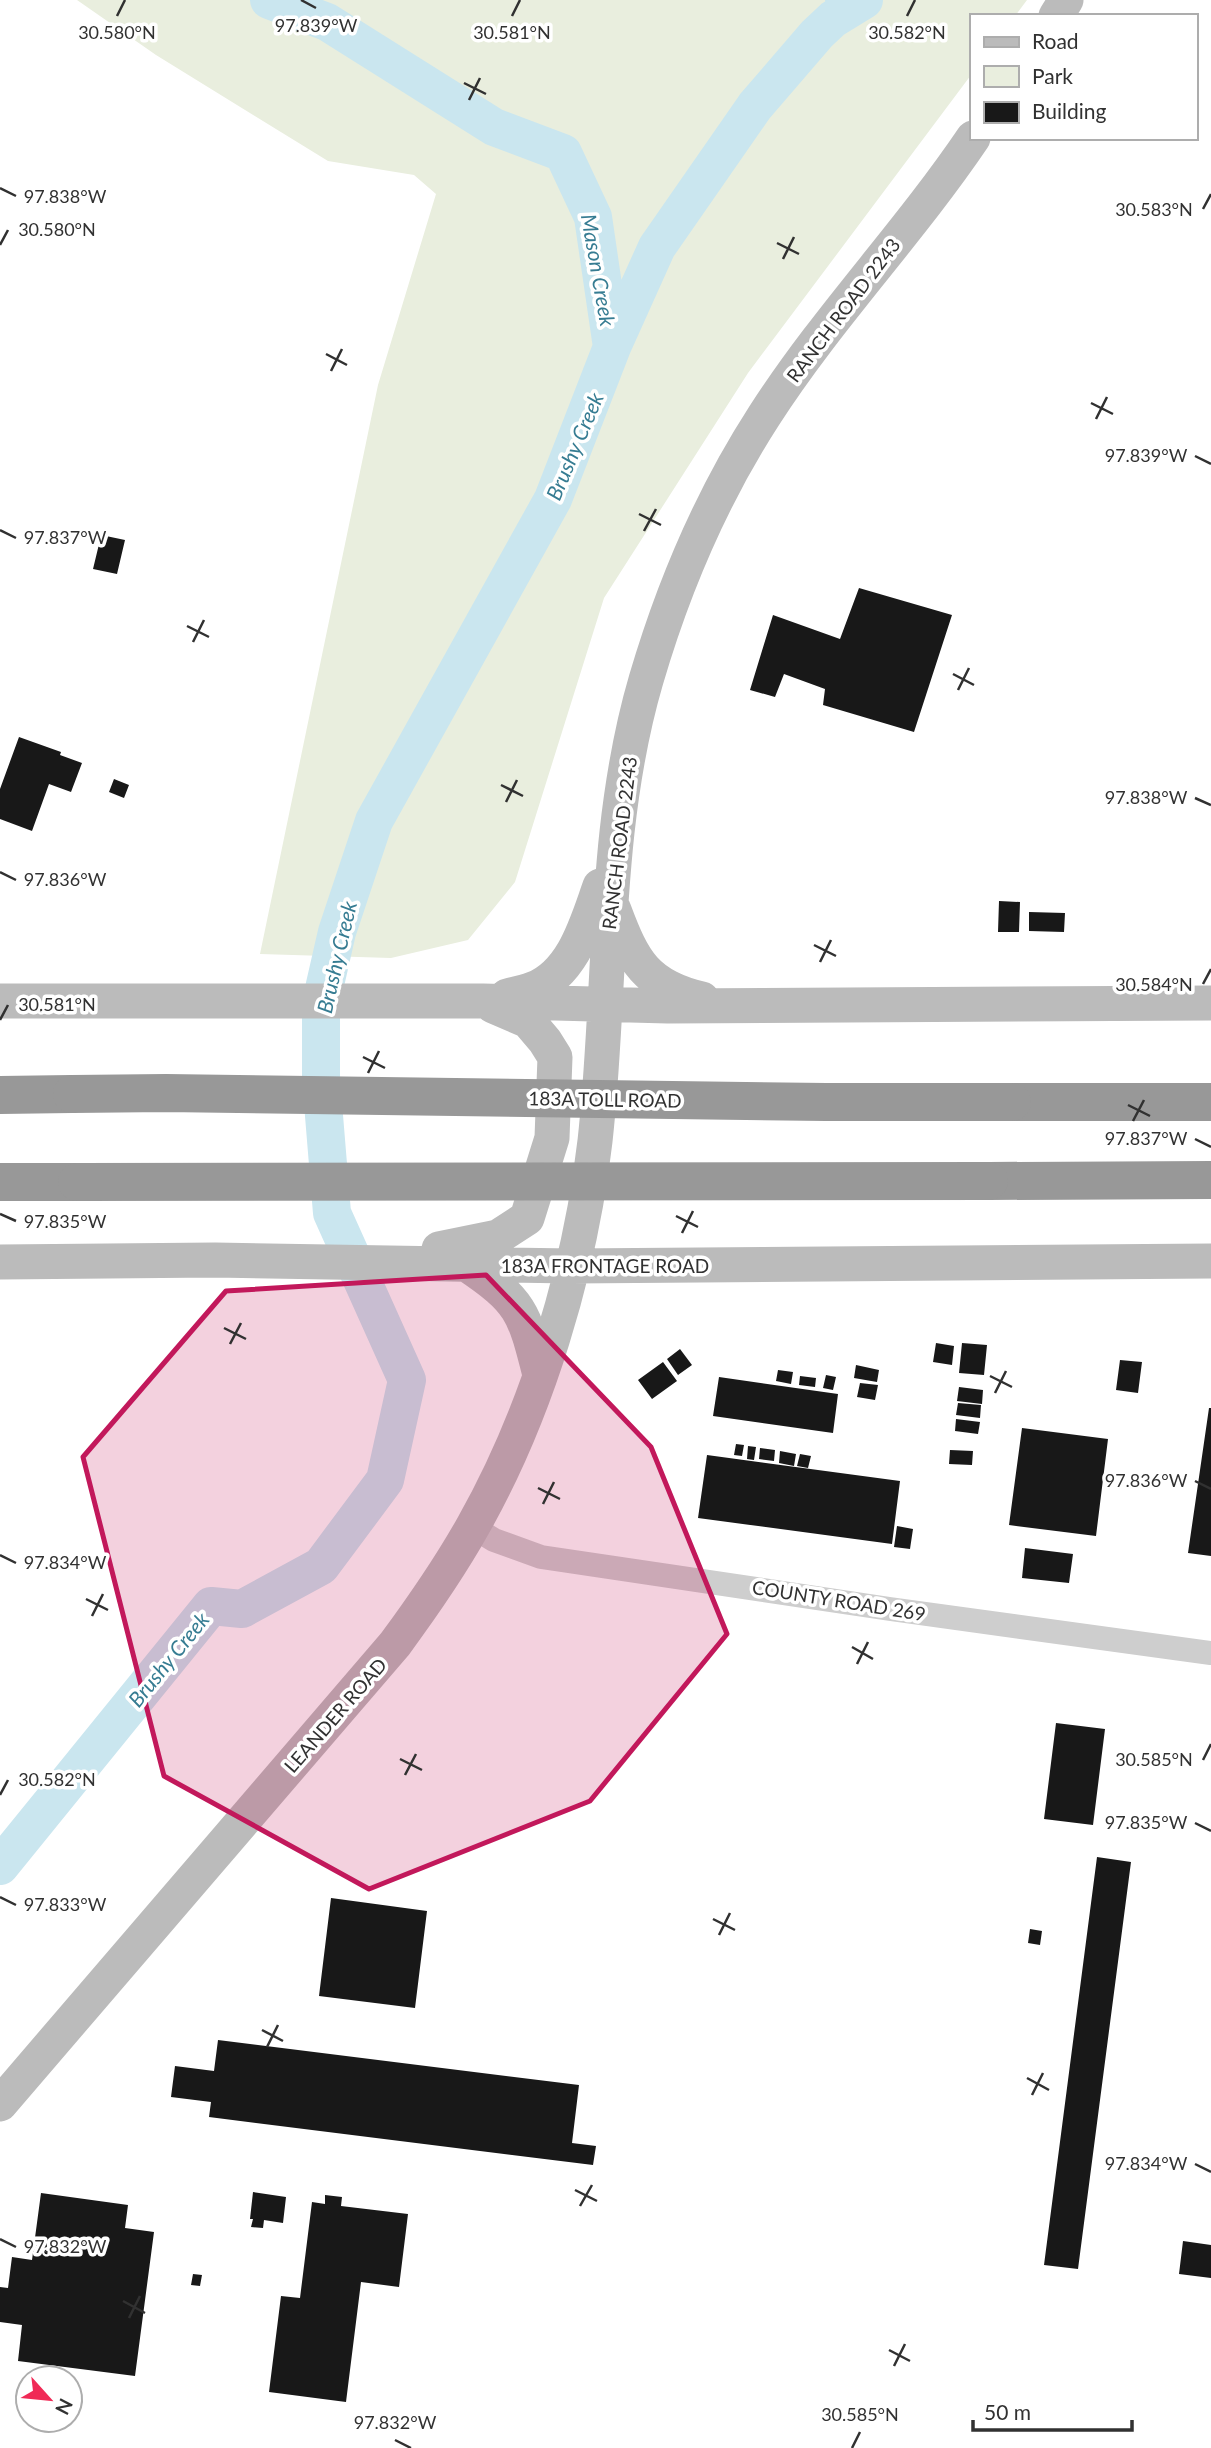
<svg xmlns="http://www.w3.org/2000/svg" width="1211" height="2448" font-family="Lato,sans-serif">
<rect width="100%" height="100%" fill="#fff"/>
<!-- green -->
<path fill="#e9eede" d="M77,0H1027L1015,16H971V75L748,373L604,598L515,882L468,940L391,958L260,954L378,385L436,194L414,175L328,161L156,55Z"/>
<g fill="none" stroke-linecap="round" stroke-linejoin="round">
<!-- stream -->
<path stroke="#cae6ef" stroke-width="6" d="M828,0L833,19"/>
<!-- river -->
<path stroke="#cae6ef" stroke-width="38" d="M269,0L327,22L494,127L563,153L593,217L612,347
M0,1866L211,1606L242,1609L321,1566L385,1480L407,1380L332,1213L321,1079V1002L337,932L374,821L553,499L612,347L657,247L755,106L817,34L833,19L864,0"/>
</g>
<!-- building -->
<path fill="#181818" d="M106,536L125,540L117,574L93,569L100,540L104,541Z
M859,588L952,615L914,732L823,705L825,689L784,674L775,697L750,690L773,615L840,639Z
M19,737L61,752L60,755L82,763L71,792L49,784L32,831L0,819V789Z
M114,779L129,785L124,798L109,792Z
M999,901L1020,902L1019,932H998Z
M1029,912L1065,913L1064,932L1029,931Z
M936,1343L954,1346L952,1365L933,1362Z
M962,1343L987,1345L984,1375L959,1373Z
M680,1349L692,1365L678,1375L667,1359Z
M1120,1360L1142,1362L1138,1393L1116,1390Z
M663,1362L677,1381L652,1399L638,1380Z
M856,1365L879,1370L877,1382L854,1378Z
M778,1370L793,1372L791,1384L776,1381Z
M826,1375L836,1377L833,1390L823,1388Z
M800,1376L816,1378L815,1387L799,1385Z
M719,1377L838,1394L833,1433L713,1416Z
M860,1383L878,1385L875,1400L857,1397Z
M959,1387L983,1390L982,1404L957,1401Z
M958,1403L981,1405L980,1418L956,1415Z
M1209,1408H1211V1556L1188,1553Z
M956,1419L980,1422L978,1434L955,1431Z
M1022,1428L1108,1439L1096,1536L1009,1525Z
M736,1444L744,1445L742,1456L734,1455Z
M748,1446L756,1447L754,1460L747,1459Z
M760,1448L775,1450L774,1461L759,1459Z
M950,1450L973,1451L972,1465L949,1464Z
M780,1451L796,1454L794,1466L779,1463Z
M800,1454L811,1456L808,1468L797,1466Z
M707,1455L900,1481L892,1544L698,1518Z
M897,1526L913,1529L910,1549L894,1547Z
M1025,1548L1073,1554L1069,1583L1022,1578Z
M1056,1723L1105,1729L1093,1825L1044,1819Z
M1097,1857L1131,1862L1078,2269L1044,2265Z
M331,1898L427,1911L415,2008L319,1996Z
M1030,1929L1042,1931L1040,1945L1028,1943Z
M218,2040L579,2085L572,2143L596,2146L593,2165L209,2117L211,2102L171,2097L175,2066L214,2071Z
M253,2192L286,2197L283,2223L264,2220L263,2228L251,2227L253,2219H250Z
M41,2193L128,2205L125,2228L154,2232L135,2376L18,2361L22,2325L0,2322V2287L8,2288L12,2257L32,2260Z
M325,2195L342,2197L341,2206L408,2214L399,2287L361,2282L346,2402L269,2392L281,2296L300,2298L312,2202L325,2204Z
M1183,2241L1211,2245V2278L1179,2274Z
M193,2274L202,2275L200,2286L191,2285Z"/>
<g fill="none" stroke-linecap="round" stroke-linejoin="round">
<!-- street -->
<path stroke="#cecece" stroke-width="24" d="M473,1527L494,1540L541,1557L890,1609L1211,1653"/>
<!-- secondary -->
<path stroke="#bbb" stroke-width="35" d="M1056,16L1066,0
M614,910C633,961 646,986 702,999
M507,996C516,994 525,992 533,989C574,973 587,922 600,886
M0,1001H483L668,1006L1211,1003
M439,1249L498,1237L527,1218L552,1138L555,1057L545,1041L528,1021L493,1006
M0,1262L215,1260L571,1266L1211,1261
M466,1264C521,1301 524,1311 540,1375
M0,2104L395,1644C423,1606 450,1567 473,1526C537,1413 580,1270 595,1141C612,988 602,830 646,680C673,588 711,498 764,416C827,318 908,234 973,138"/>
<!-- highway -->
<path stroke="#989898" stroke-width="38" d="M0,1095L72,1094
M1012,1102H1211
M989,1181L1211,1180
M0,1182H77"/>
<!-- highway-bridge -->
<path stroke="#989898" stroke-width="38" d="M72,1094L166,1093L826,1102H1012
M77,1182L989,1181"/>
</g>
<!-- marked area -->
<path fill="#c2185b" fill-opacity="0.2" stroke="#c2185b" stroke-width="5" stroke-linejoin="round" d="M486,1275L651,1447L727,1634L590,1801L369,1889L164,1776L83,1457L226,1291Z"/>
<!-- ticks -->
<path fill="none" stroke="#313131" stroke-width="2.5" d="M301,0L316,8M117,16L125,0M512,16L520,0M907,16L915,0M464,83L486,94M469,100L480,78M0,188L16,196M1203,209L1211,194M777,243L799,254M0,245L8,230M783,259L794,237M326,354L347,365M331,371L342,349M1091,403L1113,414M1096,419L1107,397M1195,456L1211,464M639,514L661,525M0,530L16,538M644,531L656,509M187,626L209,637M193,642L204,620M953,674L974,685M958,690L969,668M501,785L523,796M1195,798L1211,805M506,802L517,780M0,872L16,880M814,945L836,956M820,962L831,940M1203,984L1211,969M0,1020L8,1005M363,1057L385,1068M368,1073L379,1051M1128,1105L1150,1116M1133,1121L1144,1100M1195,1139L1211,1147M0,1214L16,1221M676,1216L698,1227M682,1233L693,1211M224,1328L246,1339M230,1344L241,1323M990,1376L1012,1387M995,1393L1006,1371M1195,1481L1211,1489M538,1488L560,1499M543,1504L554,1482M0,1555L16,1563M86,1599L108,1610M92,1616L103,1594M852,1647L873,1659M857,1664L868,1642M400,1759L422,1770M1203,1760L1211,1744M405,1775L416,1754M0,1795L8,1780M1195,1823L1211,1831M0,1897L16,1905M713,1919L735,1930M719,1935L730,1913M262,2030L283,2041M267,2047L278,2025M1027,2078L1049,2090M1032,2095L1043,2073M1195,2164L1211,2172M575,2190L597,2201M580,2206L592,2185M0,2239L16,2247M123,2301L145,2313M129,2318L140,2296M889,2350L910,2361M894,2366L905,2344M395,2440L411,2448M852,2448L860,2432"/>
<g text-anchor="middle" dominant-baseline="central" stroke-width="7" stroke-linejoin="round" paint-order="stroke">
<!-- street labels -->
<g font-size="19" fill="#313131" stroke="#fff">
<text transform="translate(843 310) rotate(-53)">RANCH ROAD 2243</text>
<text transform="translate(619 843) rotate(-83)">RANCH ROAD 2243</text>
<text transform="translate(605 1099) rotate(1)">183A TOLL ROAD</text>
<text x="605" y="1265">183A FRONTAGE ROAD</text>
<text transform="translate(839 1600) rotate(9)">COUNTY ROAD 269</text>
<text transform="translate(335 1715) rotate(-49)">LEANDER ROAD</text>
</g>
<!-- water labels -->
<g font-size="21" font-style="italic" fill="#367c92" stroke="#fff">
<text transform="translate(599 270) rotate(80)">Mason Creek</text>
<text transform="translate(574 446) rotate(-67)">Brushy Creek</text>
<text transform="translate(336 957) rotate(-77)">Brushy Creek</text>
<text transform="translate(168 1659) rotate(-51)">Brushy Creek</text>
</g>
</g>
<g font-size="18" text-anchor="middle" fill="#313131" stroke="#fff" stroke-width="7" stroke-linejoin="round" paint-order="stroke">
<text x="316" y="32">97.839°W</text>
<text x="117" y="39">30.580°N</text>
<text x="512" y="39">30.581°N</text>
<text x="907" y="39">30.582°N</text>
<text x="65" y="203">97.838°W</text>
<text x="1154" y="216">30.583°N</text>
<text x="57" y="236">30.580°N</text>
<text x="1146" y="462">97.839°W</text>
<text x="65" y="544">97.837°W</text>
<text x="1146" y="804">97.838°W</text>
<text x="65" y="886">97.836°W</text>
<text x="1154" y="991">30.584°N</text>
<text x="57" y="1011">30.581°N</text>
<text x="1146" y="1145">97.837°W</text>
<text x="65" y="1228">97.835°W</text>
<text x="1146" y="1487">97.836°W</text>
<text x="65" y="1569">97.834°W</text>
<text x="1154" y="1766">30.585°N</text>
<text x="57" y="1786">30.582°N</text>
<text x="1146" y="1829">97.835°W</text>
<text x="65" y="1911">97.833°W</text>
<text x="1146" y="2170">97.834°W</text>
<text x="65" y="2253">97.832°W</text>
<text x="860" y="2421">30.585°N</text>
<text x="395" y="2429">97.832°W</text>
</g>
<!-- legend -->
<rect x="970" y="14" width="228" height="126" fill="#ffffff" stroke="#adadad" stroke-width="2"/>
<rect x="984" y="37" width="35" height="10" fill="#bbbbbb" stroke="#adadad" stroke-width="2"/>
<text x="1032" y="49" font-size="21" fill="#313131">Road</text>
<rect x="984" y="66" width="35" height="21" fill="#e9eede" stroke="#adadad" stroke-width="2"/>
<text x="1032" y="84" font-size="21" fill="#313131">Park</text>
<rect x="984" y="102" width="35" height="21" fill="#181818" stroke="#adadad" stroke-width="2"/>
<text x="1032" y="119" font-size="21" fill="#313131">Building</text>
<!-- north arrow -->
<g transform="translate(49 2399) rotate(117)"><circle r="33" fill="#ffffff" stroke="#adadad" stroke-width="2"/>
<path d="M0-5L12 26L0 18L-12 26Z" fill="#f02a56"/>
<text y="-10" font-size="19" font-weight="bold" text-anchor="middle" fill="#313131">N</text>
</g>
<!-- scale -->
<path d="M973 2420v10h159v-10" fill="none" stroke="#313131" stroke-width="3.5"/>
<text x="984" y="2420" font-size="21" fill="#313131" stroke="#ffffff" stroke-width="5" paint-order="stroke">50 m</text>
</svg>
